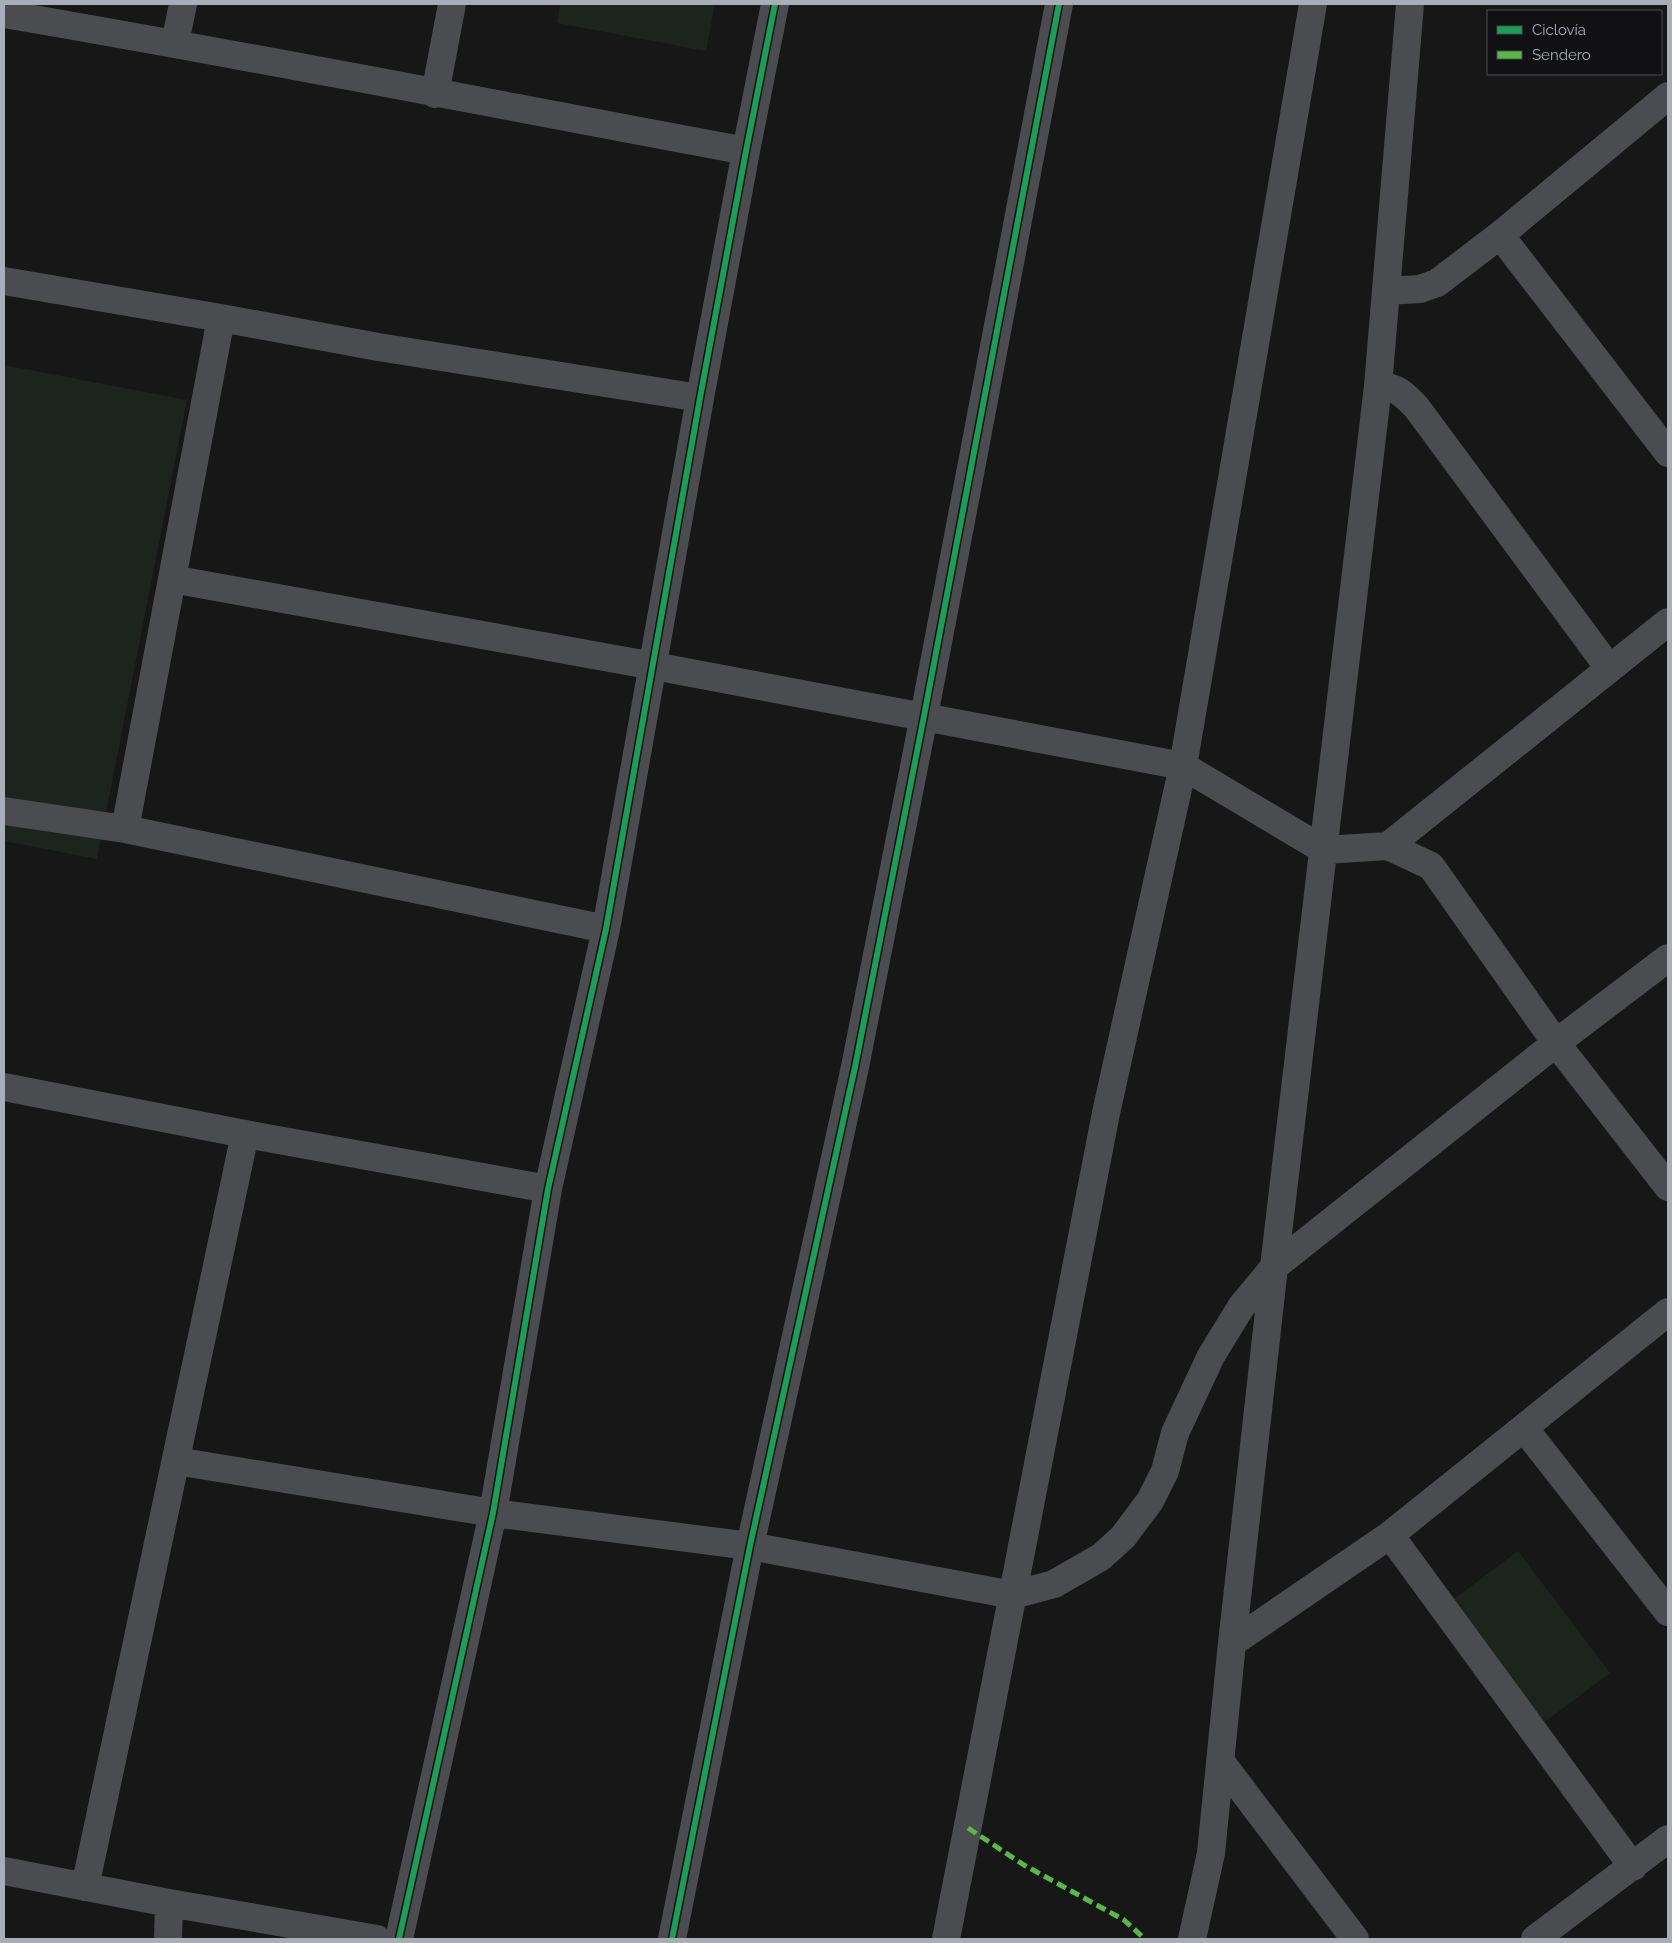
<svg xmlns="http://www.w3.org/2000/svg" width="1672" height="1943" font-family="Raleway,sans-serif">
<rect width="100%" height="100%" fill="#171717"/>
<!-- green -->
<path fill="#1d241e" d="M560,4H715L706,51L557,23Z
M4,365L187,400L97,859L4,841Z
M1518,1551L1610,1673L1538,1727L1446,1605Z"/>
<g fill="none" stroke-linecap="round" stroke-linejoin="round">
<!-- minor -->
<path stroke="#4b4c50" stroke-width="28" d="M4,14C252,56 498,105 746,151
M175,43L183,4
M435,94L452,4
M1500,235L1668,453
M4,281L221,318L378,347L700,398
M1387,291L1420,289L1437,283L1500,235L1668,96
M1378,386C1396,386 1405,395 1417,408L1609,668
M172,579L654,666L1183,766L1324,850L1388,846L1431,866L1556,1043L1668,1187
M4,811L125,829L606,929
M125,829L221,318
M1388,846L1668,622
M4,1087L245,1134L548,1189
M1524,1428L1668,1612
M176,1461L493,1513L750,1546L1013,1595L1054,1584L1101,1557L1123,1537L1150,1501L1165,1471L1175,1433L1211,1356L1241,1307L1274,1267L1556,1043L1668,958
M1390,1535L1633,1867
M1232,1643L1390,1535L1668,1312
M1221,1762L1355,1939
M4,1871L169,1903L377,1939
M85,1887L245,1134
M168,1939L169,1903
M399,1939L493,1513L548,1189L606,929L700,398L746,151L775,4
M672,1939L750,1546L855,1067L924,716L1059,4
M946,1939L1106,1113L1183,766L1313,4
M1192,1939L1211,1853L1232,1643L1274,1267L1378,386L1410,4
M1535,1939L1668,1839"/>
<!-- quiet -->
<path stroke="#58b947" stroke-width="5" stroke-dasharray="10 5" stroke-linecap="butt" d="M968,1828L1024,1865L1124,1920L1145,1939"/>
<!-- cycleway casing -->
<g stroke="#111113" stroke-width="9">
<path id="cycleway" d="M399,1939L493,1513L548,1189L606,929L700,398L746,151L775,4
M672,1939L750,1546L855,1067L924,716L1059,4"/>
</g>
<!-- cycleway -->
<use href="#cycleway" stroke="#1a9f57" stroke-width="6"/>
</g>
<!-- border -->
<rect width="1672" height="1943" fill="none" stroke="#a8adb8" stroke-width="10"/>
<!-- legend -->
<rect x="1487" y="10" width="175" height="65" fill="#111113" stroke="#4d4f55"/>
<rect x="1497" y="26" width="25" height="8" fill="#1a9f57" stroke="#4d4f55"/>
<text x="1532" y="35" font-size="15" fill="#a8adb8">Ciclovía</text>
<rect x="1497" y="51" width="25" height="8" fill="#58b947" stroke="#4d4f55"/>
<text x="1532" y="60" font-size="15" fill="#a8adb8">Sendero</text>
</svg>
